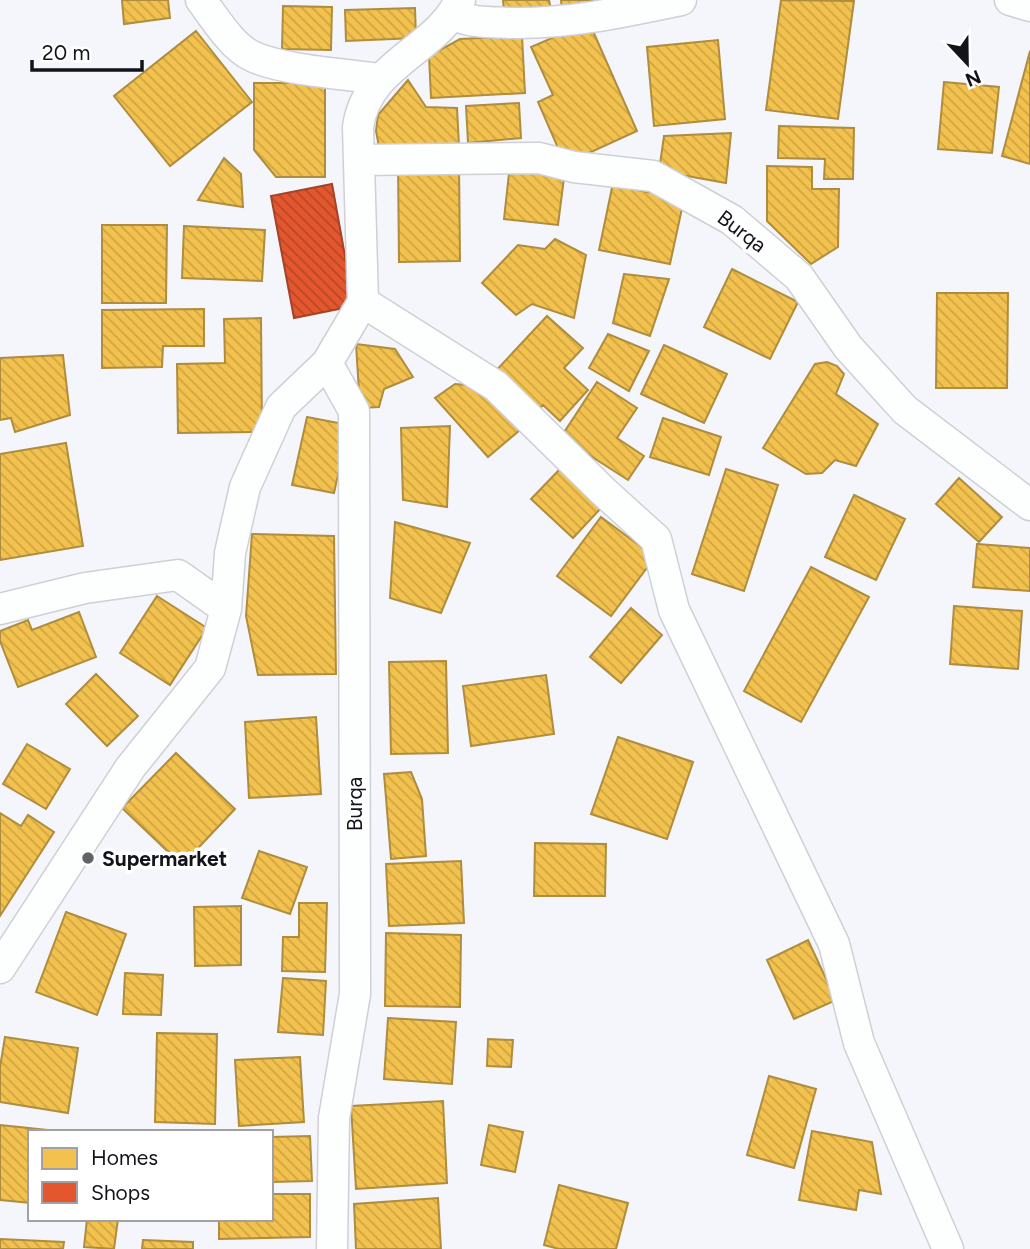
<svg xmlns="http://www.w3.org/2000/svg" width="1030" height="1249" font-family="Figtree,sans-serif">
<defs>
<pattern id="homes-back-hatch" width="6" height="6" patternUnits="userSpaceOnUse" patternTransform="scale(1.75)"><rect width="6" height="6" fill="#f2c14e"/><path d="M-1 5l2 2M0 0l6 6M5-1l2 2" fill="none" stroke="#cfa544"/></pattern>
<pattern id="shops-back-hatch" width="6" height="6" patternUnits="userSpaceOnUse" patternTransform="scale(1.75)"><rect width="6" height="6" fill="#e4572e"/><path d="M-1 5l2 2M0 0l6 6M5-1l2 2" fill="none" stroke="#b84726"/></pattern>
</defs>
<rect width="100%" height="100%" fill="#f4f6fb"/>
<!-- homes -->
<path fill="url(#homes-back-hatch)" stroke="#af8d3e" stroke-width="2" d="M122,0H168L170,18L124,24Z
M503,0H549L552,15L504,11Z
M561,0H632L562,10Z
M781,0L854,1L838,119L766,110Z
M283,6L332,7L331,50L282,49Z
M415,8L416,38L346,41L345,10Z
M589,22L637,131L565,164L538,102L553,95L531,47Z
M196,31L252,102L170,166L114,96Z
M522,36L525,93L431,98L429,56L460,39Z
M718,40L725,119L654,126L647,47Z
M1030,51V164L1002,156Z
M408,80L426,107L457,108L459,146L379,147L376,131L378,115Z
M944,82L999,87L992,153L938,149Z
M254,83H325V177H276L254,150Z
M519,103L521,138L468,143L466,106Z
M779,126L854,128L853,179H824L825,159L778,158Z
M731,133L726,183L659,171L664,136Z
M224,158L241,174L243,207L198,200Z
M398,164H459L460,261L399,262Z
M510,164L565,170L558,225L504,219Z
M767,166L812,167V189H839L838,247L811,264L767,221Z
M614,178L638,182L637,190L684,199L670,264L599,250Z
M102,225H167L166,303H102Z
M184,226L265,230L262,281L182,278Z
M555,239L586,255L574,318L532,304L516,315L482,283L518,245L545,249Z
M732,269L798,302L770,359L704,327Z
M624,274L669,279L650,336L613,323Z
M937,293H1008L1007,388H936Z
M204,309V346H163L162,367L102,368V310Z
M547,316L583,348L564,368L588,390L560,421L543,405L533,415L491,376Z
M261,318L262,432L178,433L177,364L225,363L224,319Z
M608,334L649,351L629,391L589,368Z
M356,344L395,349L413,377L384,389L379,407L360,408Z
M664,345L727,374L704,423L641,394Z
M63,355L70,415L15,432L11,418L0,420V358Z
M827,362L837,366L844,374L836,394L878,424L856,466L835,460L822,473L806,474L763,448L815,364Z
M597,382L637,408L617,438L644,456L628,480L561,437Z
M455,384L478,386L527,424L488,457L435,398Z
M307,417L349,425L334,493L292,485Z
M663,418L721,437L709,475L650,457Z
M450,426L447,507L403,500L401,428Z
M66,443L83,546L0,560V454Z
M560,469L602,507L573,538L531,499Z
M726,469L778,485L744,591L692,574Z
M959,478L1002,517L979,542L936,504Z
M854,495L905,519L876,580L825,557Z
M601,517L655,557L611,616L557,576Z
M395,522L470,543L441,613L390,598Z
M252,534L334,536L336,674L258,675L246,616Z
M977,544L1030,548V591L973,587Z
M811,567L869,597L801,722L744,691Z
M157,596L207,628L170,685L120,653Z
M954,606L1022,611L1018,669L950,664Z
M631,608L662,635L621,683L590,657Z
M79,612L96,657L18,687L0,641V631L28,620L32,630Z
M446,661L448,753L391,754L389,662Z
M96,674L138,716L107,746L66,704Z
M546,675L554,734L471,746L463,686Z
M316,717L321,794L249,798L245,722Z
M618,737L693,762L667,839L591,814Z
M27,744L70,769L46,809L3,784Z
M176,753L235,809L182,865L122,808Z
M411,772L422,799L426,856L391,859L384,774Z
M0,813L21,826L28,815L54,832L0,916Z
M535,843L606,844L605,896H534Z
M259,851L307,867L290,914L242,898Z
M461,861L464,923L389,926L386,864Z
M299,903H327L325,972L282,971L283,937H299Z
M241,906V965L195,966L194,907Z
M66,912L126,934L97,1015L36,992Z
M386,933L461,935L460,1007L385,1006Z
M808,940L836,1000L794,1019L767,960Z
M125,973L163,975L161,1015L123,1014Z
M283,978L326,981L323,1035L278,1032Z
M388,1018L456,1022L452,1084L384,1079Z
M157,1033L217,1034L215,1124L155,1122Z
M5,1037L78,1048L68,1113L0,1102V1067Z
M488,1039L513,1040L511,1067L487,1066Z
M300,1057L304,1122L239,1126L235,1060Z
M769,1076L816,1089L794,1168L747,1155Z
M443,1101L447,1183L356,1189L351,1106Z
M0,1125L67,1132H30V1203L0,1200Z
M489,1125L523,1132L515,1172L481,1165Z
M812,1131L872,1142L881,1194L859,1190L856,1210L799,1200Z
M310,1136L312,1181L271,1182V1137Z
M559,1185L628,1203L616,1249H559L544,1245Z
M271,1194H310V1237L219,1239V1219H271Z
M438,1198L441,1249H356L354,1204Z
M87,1219H118L114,1249L84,1247Z
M0,1239L64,1242L63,1249H0Z
M143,1240L193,1242V1249H142Z"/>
<!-- shops -->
<path fill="url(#shops-back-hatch)" stroke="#a54328" stroke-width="2" d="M332,184L354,306L294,318L271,196Z"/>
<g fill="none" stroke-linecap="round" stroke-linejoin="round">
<!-- minor casing -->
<g stroke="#ced0d5" stroke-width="33">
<path id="minor" d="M201,0C214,17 232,47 252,56C280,70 346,74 380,79
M1010,0L1030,6
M453,15C473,23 490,22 511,23C569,24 624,12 681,0
M359,160L539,158L574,167L653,176L732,220L799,277L848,347L905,410L1030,505
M363,302L496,386L604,492L656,539L674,610L834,944L859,1043L948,1249
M327,363L354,411L355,994L334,1118L332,1249
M0,609L85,588L178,575L226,609
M0,968L130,768L210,668L226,609L230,553L245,487L281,407L327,363L363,302L358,127C367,63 437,51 460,0"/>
</g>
<!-- minor -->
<use href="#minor" stroke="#fdfefe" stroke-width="30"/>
</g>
<!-- markers -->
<circle fill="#626369" stroke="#fff" stroke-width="2.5" cx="88" cy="858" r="7"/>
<g text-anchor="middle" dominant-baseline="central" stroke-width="7" stroke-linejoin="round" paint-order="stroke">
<!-- street labels -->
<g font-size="21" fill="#13141a" stroke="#fff">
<text transform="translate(742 231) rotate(37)">Burqa</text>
<text transform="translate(354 804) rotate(-90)">Burqa</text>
</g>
<!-- poi labels -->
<g font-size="21" font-weight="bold" fill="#13141a" stroke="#fff" text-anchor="start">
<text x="102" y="858">Supermarket</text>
</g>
</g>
<!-- legend -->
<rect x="28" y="1130" width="245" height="91" fill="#ffffff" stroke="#a1a1a3" stroke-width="2"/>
<rect x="42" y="1148" width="35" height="21" fill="#f2c14e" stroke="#a1a1a3" stroke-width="2"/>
<text x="91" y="1165" font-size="21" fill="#13141a">Homes</text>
<rect x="42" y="1182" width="35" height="21" fill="#e4572e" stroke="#a1a1a3" stroke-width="2"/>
<text x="91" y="1200" font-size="21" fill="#13141a">Shops</text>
<!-- north arrow -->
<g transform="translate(967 63) rotate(158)" stroke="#ffffff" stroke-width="5" paint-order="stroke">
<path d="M0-5L12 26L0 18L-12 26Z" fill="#13141a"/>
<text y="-10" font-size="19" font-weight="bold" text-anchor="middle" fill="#13141a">N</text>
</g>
<!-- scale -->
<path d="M32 60v10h110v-10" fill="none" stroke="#13141a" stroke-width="3.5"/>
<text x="42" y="60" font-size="21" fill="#13141a" stroke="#ffffff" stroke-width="5" paint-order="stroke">20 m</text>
</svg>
